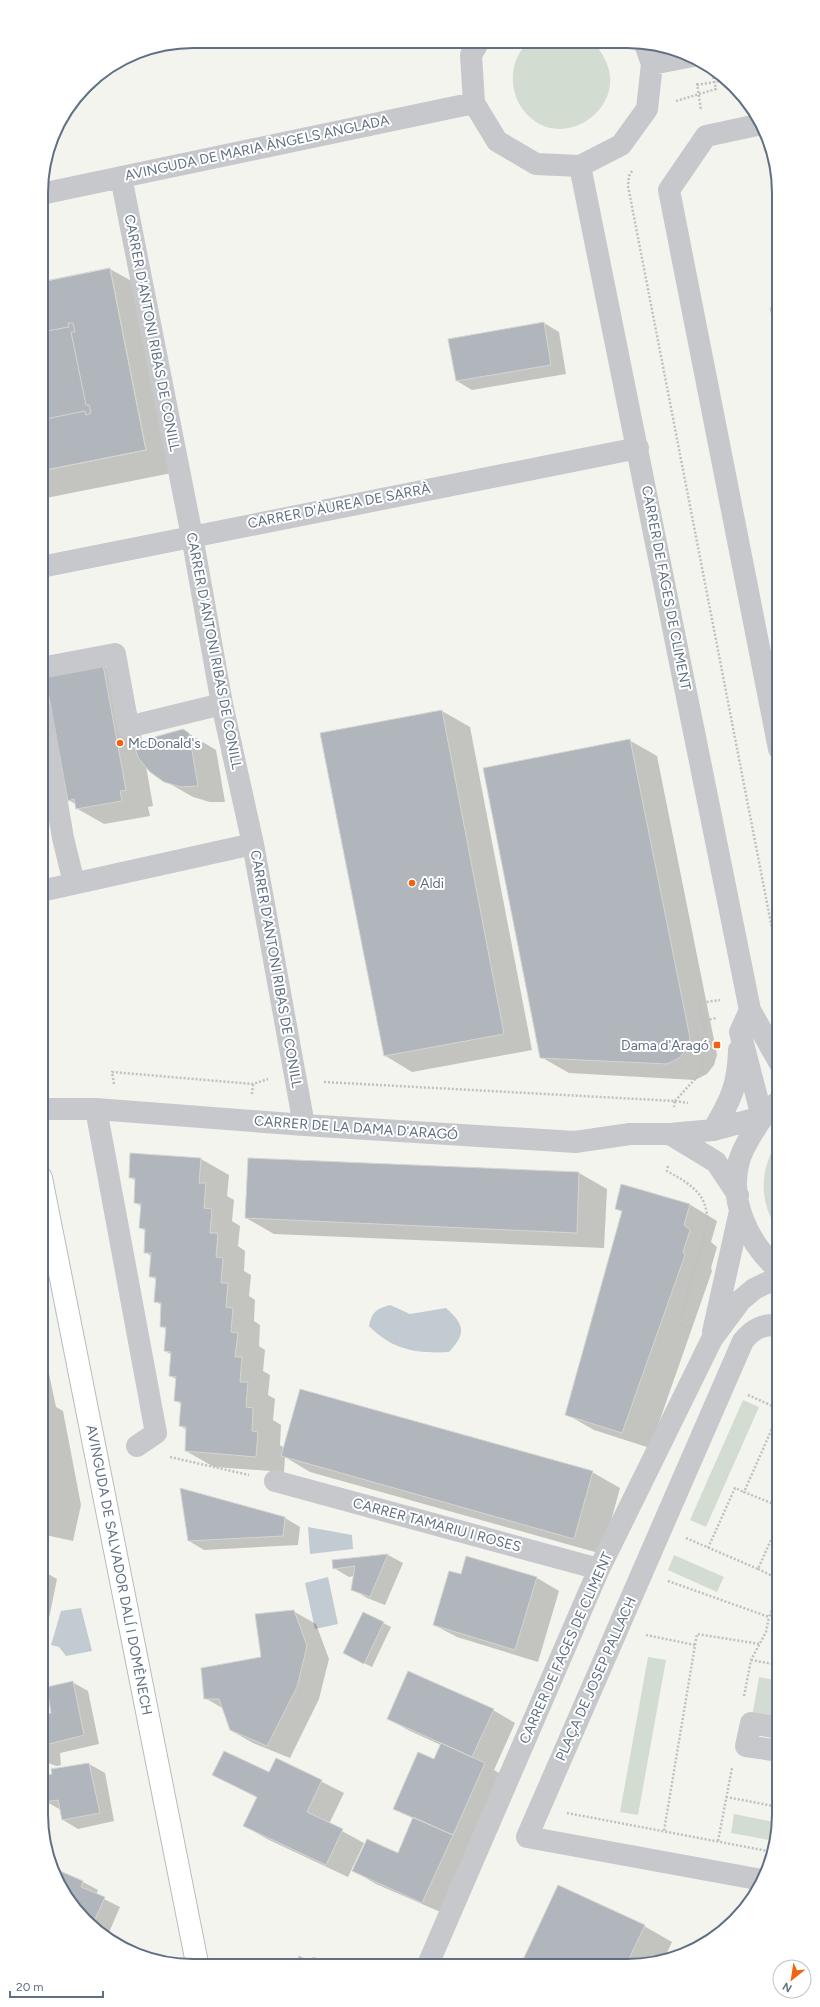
<svg xmlns="http://www.w3.org/2000/svg" width="820" height="2007" font-family="Figtree,sans-serif">
<rect width="100%" height="100%" fill="#f4f4ef"/>
<!-- green -->
<path fill="#d3dcd0" d="M530,43L595,44C607,59 614,75 608,94C598,123 562,139 536,122C514,108 506,77 519,54C521,50 526,46 530,43Z
M779,1138V1233C758,1200 759,1171 779,1138Z
M743,1400L759,1407L706,1527L690,1520Z
M674,1555L724,1577L717,1592L668,1570Z
M648,1657L666,1660L638,1815L620,1812Z
M759,1677L779,1681V1728L751,1723Z
M734,1814L779,1823L775,1841L731,1833Z"/>
<!-- water -->
<path fill="#c2cbd1" d="M390,1305L410,1314L446,1308C464,1324 467,1333 449,1352C418,1354 392,1350 369,1326C372,1312 376,1309 390,1305Z
M308,1527L352,1535L353,1549L310,1554Z
M328,1577L338,1624L315,1629L305,1583Z
M81,1608L92,1651L66,1656L59,1647L51,1645L61,1611Z"/>
<!-- shadow -->
<path fill="#0003" d="M110,269L146,289L182,471L41,499V283Z
M544,323L559,332L566,374L472,390L457,381Z
M103,666L131,682L142,741L183,730L216,750L225,802H210L193,797L165,781L146,766L153,806L148,807L150,816L104,824L76,808V804L68,800Z
M442,711L470,727L532,1050L412,1072L384,1055Z
M629,740L657,756L717,1055L714,1065L707,1074L695,1080L569,1073L541,1057Z
M201,1159L229,1175L227,1196L234,1200L232,1221L240,1226L238,1246L245,1251L244,1271L251,1275L249,1296L255,1300L254,1321L260,1325L259,1346L265,1350L263,1371L270,1375L268,1395L275,1399L273,1420L281,1425L280,1445L284,1448L592,1472L620,1488L602,1554L310,1472L285,1457L284,1472L214,1467L186,1451L187,1430L180,1426L182,1404L175,1401L176,1379L170,1376L172,1355L165,1351L167,1330L161,1326L162,1305L156,1302L157,1280L150,1276L151,1256L145,1252L146,1231L140,1228L141,1206L135,1203L136,1181L130,1177Z
M249,1159L579,1173L607,1189L604,1248L274,1234L246,1218Z
M689,1204L717,1221L711,1242L717,1247L711,1268L712,1271L650,1448L594,1430L566,1414L623,1212L616,1208Z
M41,1365L48,1369L56,1407L63,1411L81,1505L73,1541L41,1534Z
M285,1518L300,1527L298,1545L204,1550L189,1541Z
M388,1555L403,1563L385,1605L367,1598L352,1589L354,1576L349,1577L334,1568L333,1561Z
M41,1570L57,1579L41,1657Z
M462,1575L537,1578L559,1591L538,1662L457,1637L434,1625Z
M293,1611L316,1624L329,1659L319,1699L290,1758L253,1743L230,1730L224,1709L205,1698L263,1658Z
M383,1623L391,1627L372,1667L352,1657Z
M72,1682L88,1691L99,1744L60,1753L61,1765L57,1766L42,1761L41,1764V1739L45,1740L52,1714Z
M493,1710L515,1723L494,1770L506,1777L445,1914L376,1884L354,1871L398,1854L414,1819L394,1808L434,1760L441,1745L410,1731L388,1719Z
M277,1759L344,1793L329,1824L364,1843L348,1877L267,1839L245,1826L258,1798L214,1775L270,1774Z
M89,1764L105,1773L114,1821L78,1829L63,1820L61,1810L45,1801L41,1777L53,1775L52,1770Z
M53,1870L83,1882L98,1890L96,1895L120,1907L107,1937L86,1922L61,1890Z
M644,1926L672,1942L663,1961L523,1962Z"/>
<!-- building -->
<path fill="#b0b6bc" stroke="#d5d5d2" d="M110,268L146,450L41,471V420L85,411L86,415L91,413L89,405H86L71,332H75L73,323H68L69,327L41,332V282Z
M110,268L146,450L41,471V282Z
M779,306V349L770,308Z
M544,322L551,365L456,381L448,339Z
M103,665L126,790L120,791L122,801L76,809L74,799L68,801L45,676Z
M442,710L504,1034L384,1056L320,733Z
M183,729L189,733L198,786L181,787L164,782L150,772L139,759L133,743Z
M630,739L690,1038L687,1049L679,1058L667,1064L540,1058L483,768Z
M130,1153L201,1158L199,1183H206L204,1208L212,1209L210,1233H218L216,1257L223,1258L221,1283H228L226,1307L233,1308L231,1332L238,1333L235,1357H242L240,1382H248L246,1407L253,1408L252,1431L258,1432L256,1457L185,1451L186,1427L179,1426L181,1402L174,1401L176,1377L169,1376L171,1352L164,1351L166,1327H160L161,1303L154,1302L156,1277H149L151,1253H144L145,1229L139,1228L141,1204L134,1203L135,1178H129Z
M248,1158L579,1172L577,1233L245,1218Z
M621,1184L690,1204L684,1225L690,1230L683,1252L685,1255L622,1433L565,1415L622,1211L615,1209Z
M300,1389L593,1471L574,1539L281,1456Z
M180,1488L285,1517L283,1536L188,1541Z
M388,1554L370,1597L351,1590L355,1566L333,1569L332,1560Z
M466,1556L537,1577L515,1650L433,1625L449,1571L461,1574Z
M294,1610L307,1646L297,1687L267,1746L230,1730L219,1699H204L201,1668L261,1657L255,1614Z
M363,1612L384,1622L364,1664L343,1653Z
M408,1671L494,1709L472,1757L387,1719Z
M73,1681L84,1735L45,1745L46,1756L41,1757V1738L44,1739L41,1716L51,1713L47,1687Z
M441,1743L485,1763L453,1835L393,1809L418,1752L434,1759Z
M224,1751L269,1772L276,1758L322,1780L307,1812L343,1829L326,1865L243,1826L257,1797L212,1775Z
M89,1763L100,1813L62,1820L58,1800L44,1802L41,1776L52,1774L51,1769Z
M413,1817L453,1835L422,1903L352,1871L367,1839L398,1853Z
M53,1868L83,1881L81,1887L105,1897L92,1926L86,1922L61,1890Z
M558,1885L645,1925L628,1961L522,1962Z
M299,1956L311,1962L313,1957L326,1962L296,1963Z"/>
<g fill="none" stroke-linecap="round" stroke-linejoin="round">
<!-- major casing -->
<g stroke="#b8bbbf" stroke-width="24">
<path id="major" d="M41,1178L197,1963"/>
</g>
<!-- path -->
<path stroke="#bec0c2" stroke-width="2.5" stroke-dasharray="2 2" stroke-linecap="butt" d="M697,83L701,110
M697,85L727,80
M676,101L716,89L713,76
M632,171L629,176L628,186L779,965
M710,1050L699,1003L720,1000
M324,1082L675,1101L674,1107
M114,1084L112,1072L253,1084L268,1079
M252,1094L253,1084
M675,1101L696,1078L703,1067L695,1023L716,1018
M675,1101L688,1103
M668,1166L667,1171C690,1184 709,1194 707,1224
M686,1327L679,1324L706,1228
M748,1395L779,1409
M170,1457L249,1475
M779,1506L744,1492L779,1413
M686,1538L758,1569L779,1522
M708,1548L735,1488L744,1492
M758,1569L779,1579
M668,1581L769,1617L779,1595
M646,1635L695,1645L664,1831
M695,1645L697,1634L760,1644
M751,1660L779,1665
M744,1696L751,1660L766,1632L769,1617
M726,1797L779,1807
M567,1813L773,1852
M718,1841L732,1768"/>
<!-- minor -->
<path stroke="#c6c8cc" stroke-width="22" d="M478,43L471,55L474,103L497,141L536,164L580,166L621,145L647,109L652,64L645,44
M652,64L693,56
M762,124L706,136L669,190L779,749
M580,166L750,1010L779,1062
M121,177L192,536L222,704L253,844L304,1125
M41,194L474,103
M41,567L638,448
M41,668L115,654L128,727L222,704
M41,710L63,838L74,883
M41,891L253,844
M750,1010L740,1032L762,1117
M41,1109H96L304,1125L575,1142L630,1134H670L713,1130L762,1117
M96,1109L156,1433L137,1446
M713,1130C731,1100 738,1085 739,1050
M670,1134L716,1162L738,1195
M779,1270C749,1245 728,1200 739,1161C742,1151 747,1142 752,1134C760,1120 767,1110 779,1101
M713,1332L740,1211
M275,1481L599,1569
M779,1751L746,1746L751,1723L779,1728
M762,1880L527,1837L743,1341C753,1329 762,1324 779,1325
M429,1962L599,1569L712,1339L741,1300L754,1289L779,1277"/>
<!-- major -->
<use href="#major" stroke="#fff" stroke-width="22"/>
</g>
<!-- markers -->
<g fill="#f36210" stroke="#fff" stroke-width="1.5">
<circle cx="120" cy="743" r="4"/>
<circle cx="412" cy="883" r="4"/>
<rect x="713" y="1041" width="8" height="8" rx="2"/>
</g>
<g text-anchor="middle" dominant-baseline="central" stroke-width="4" stroke-linejoin="round" paint-order="stroke">
<!-- street labels -->
<g font-size="14" fill="#606f83" stroke="#fff">
<text transform="translate(257 148) rotate(-12)">AVINGUDA DE MARIA ÀNGELS ANGLADA</text>
<text transform="translate(152 333) rotate(79)">CARRER D'ANTONI RIBAS DE CONILL</text>
<text transform="translate(339 506) rotate(-11)">CARRER D'ÀUREA DE SARRÀ</text>
<text transform="translate(666 588) rotate(79)">CARRER DE FAGES DE CLIMENT</text>
<text transform="translate(214 651) rotate(79)">CARRER D'ANTONI RIBAS DE CONILL</text>
<text transform="translate(276 969) rotate(80)">CARRER D'ANTONI RIBAS DE CONILL</text>
<text transform="translate(356 1128) rotate(4)">CARRER DE LA DAMA D'ARAGÓ</text>
<text transform="translate(437 1525) rotate(15)">CARRER TAMARIU I ROSES</text>
<text transform="translate(119 1570) rotate(79)">AVINGUDA DE SALVADOR DALÍ I DOMÈNECH</text>
<text transform="translate(566 1648) rotate(-66)">CARRER DE FAGES DE CLIMENT</text>
<text transform="translate(596 1679) rotate(-66)">PLAÇA DE JOSEP PALLACH</text>
</g>
<!-- poi labels -->
<g font-size="14" fill="#606f83" stroke="#fff" text-anchor="start">
<text x="128" y="743">McDonald's</text>
<text x="420" y="883">Aldi</text>
<text x="709" y="1045" text-anchor="end">Dama d'Aragó</text>
</g>
</g>
<!-- crop -->
<path d="M0 0H820V2007H0ZM193 48H627A145 145 0 0 1 772 193V1814A145 145 0 0 1 627 1959H193A145 145 0 0 1 48 1814V193A145 145 0 0 1 193 48Z" fill="#fff" fill-rule="evenodd"/>
<path fill="none" stroke="#606f83" stroke-width="2" d="M193 48H627A145 145 0 0 1 772 193V1814A145 145 0 0 1 627 1959H193A145 145 0 0 1 48 1814V193A145 145 0 0 1 193 48Z"/>
<!-- north arrow -->
<g transform="translate(792 1979) rotate(210)"><circle r="19" fill="#ffffff" stroke="#bfc5cd"/>
<path d="M0-3L7 15L0 10L-7 15Z" fill="#f36210"/>
<text y="-6" font-size="11" font-weight="bold" text-anchor="middle" fill="#606f83">N</text>
</g>
<!-- scale -->
<path d="M10 1991v6h93v-6" fill="none" stroke="#606f83" stroke-width="2"/>
<text x="16" y="1991" font-size="12" fill="#606f83" stroke="#ffffff" stroke-width="3" paint-order="stroke">20 m</text>
</svg>
